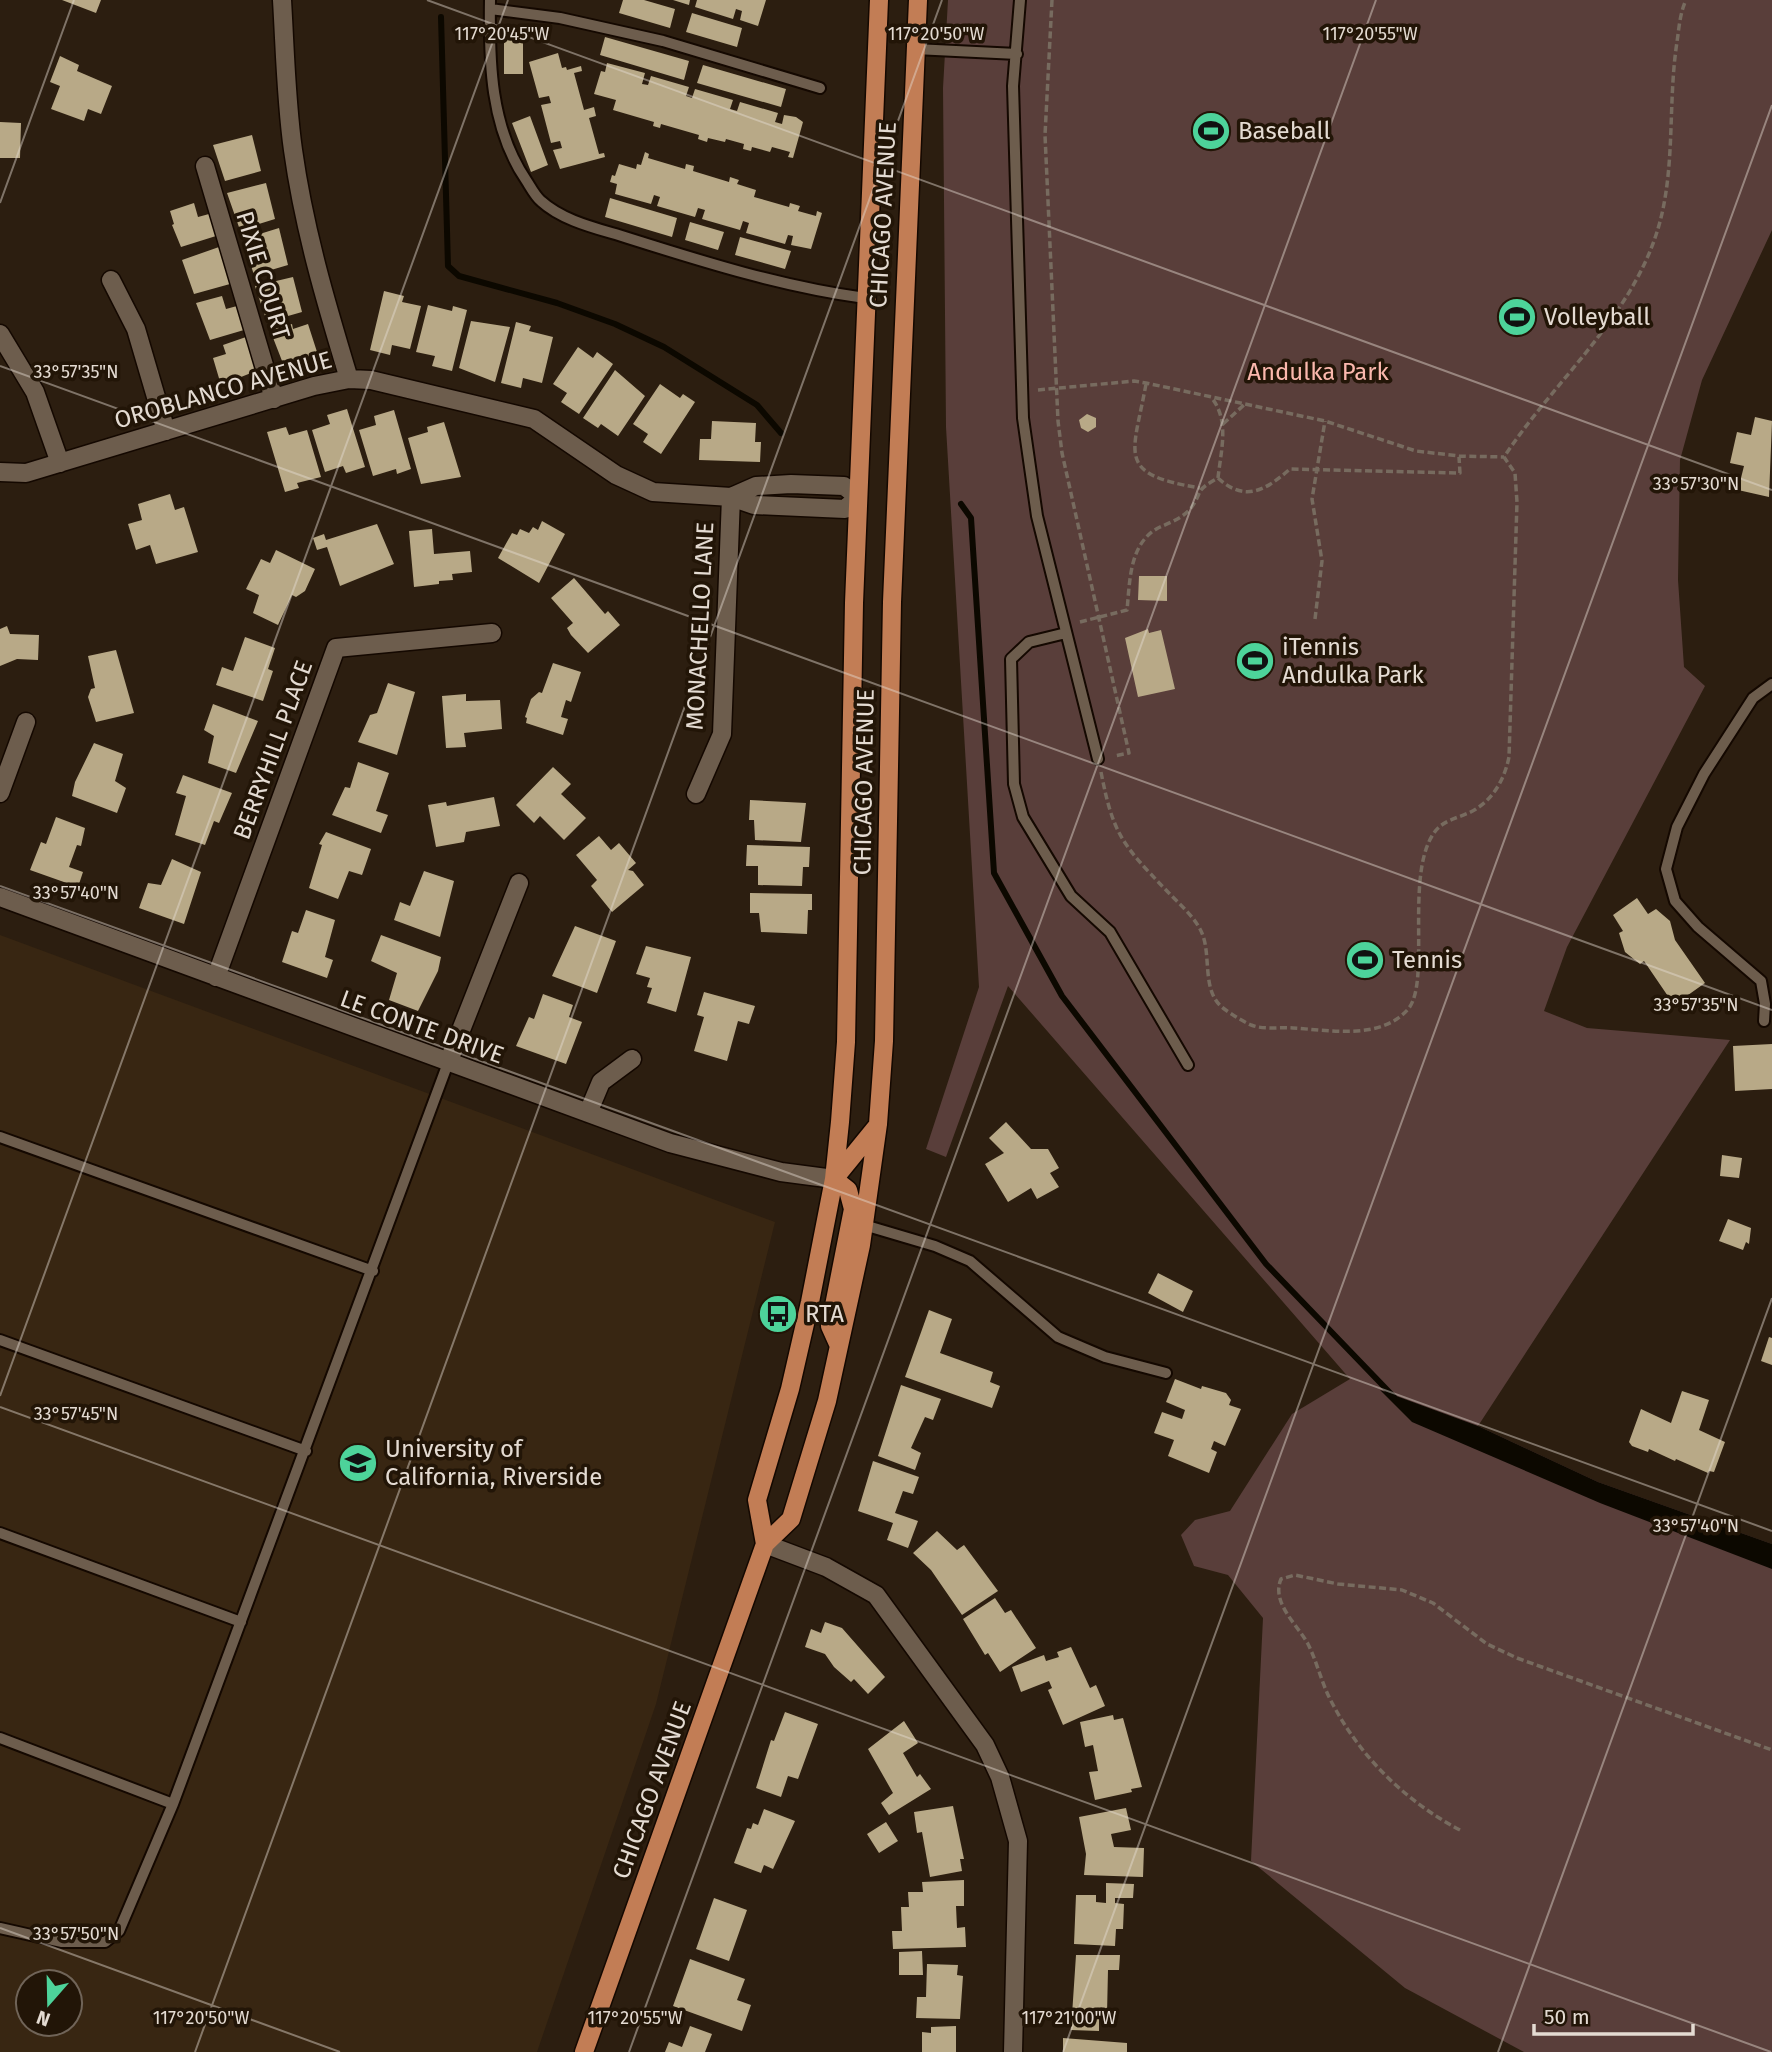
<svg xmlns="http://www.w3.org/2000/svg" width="1772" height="2052" font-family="'Fira Sans',sans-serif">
<rect width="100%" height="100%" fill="#2c1e10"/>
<!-- built -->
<path fill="#382612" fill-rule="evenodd" d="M0,935L775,1222L656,1704L537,2052H0ZM28,1982H70V2024H28Z"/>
<!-- green -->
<path fill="#593e3a" d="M948,0H1772V230L1702,380L1680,460L1678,580L1684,667L1705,686L1567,947L1544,1011L1587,1028L1730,1040L1478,1426L1598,1482L1772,1544V2052H1524L1405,1988L1251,1861L1263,1618L1228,1575L1194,1566L1181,1535L1195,1520L1230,1511L1292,1414L1350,1379L1008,986L946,1157L926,1149L979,987L946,427L943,88Z"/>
<!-- water -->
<path fill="#0c0800" d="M1380,1390L1478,1426L1598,1482L1772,1544V1569L1600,1503L1412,1422Z"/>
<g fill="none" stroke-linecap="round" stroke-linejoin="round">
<!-- stream -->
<path stroke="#0c0800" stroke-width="6" d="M441,17L448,266L459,276L557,303L615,324L664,347L757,405L781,433
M961,504L971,518L994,873L1062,996L1266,1264L1394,1397"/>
</g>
<!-- building -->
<path fill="#b8a987" d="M62,0H101L96,13Z
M623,0H644L675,9L670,28L619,13Z
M673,0H690L689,5Z
M697,0H766L758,26L740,20L742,11L736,9L733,19L695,7Z
M692,13L742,28L737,47L686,32Z
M605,37L689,61L684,80L600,55Z
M504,39H523V74H504Z
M558,53L562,68L566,67L567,70L581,66L582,71L574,73L584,110L594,107L596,116L589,118L599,154L604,153L605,157L560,169L553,150L562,148L560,141L551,143L541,105L551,103L549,96L539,98L529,62Z
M60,56L79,65L77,71L112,86L101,114L88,109L84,121L51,109L60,86L50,82Z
M607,63L645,73L642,84L648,85L651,76L689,87L686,96L692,98L695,89L733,100L730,109L737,111L740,102L778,113L775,122L782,124L784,115L796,117L803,122L793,158L788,157L790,152L772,147L770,152L752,147L751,151L743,149L744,144L726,139L725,142L708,138L707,142L698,139L699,135L661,124L660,128L653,126L654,122L613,110L616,100L594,94L601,71L605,72Z
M703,65L786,89L781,107L697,83Z
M530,116L548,165L531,172L512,123Z
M0,122L21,123L20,158H0Z
M252,135L261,171L225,181L213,145Z
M645,152L649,154L648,158L685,169L686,164L694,166L693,171L729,182L730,177L739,180L737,184L756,190L754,197L789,207L790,203L800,206L798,211L816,216L817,211L822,213L811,249L791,245L793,236L788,235L785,244L746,233L749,223L743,221L740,230L702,219L705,210L698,208L695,217L657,206L660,197L654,195L651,204L615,194L617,184L610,182L612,175L615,176L619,164L636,169L637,164L641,165Z
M266,183L275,219L240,230L227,193Z
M610,198L677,218L672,237L605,217Z
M194,203L198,217L209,214L216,236L181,247L172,225L174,224L170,211Z
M690,222L724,232L718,250L685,240Z
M279,228L288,265L254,275L247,253L257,249L253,236Z
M740,237L791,251L785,269L735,255Z
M219,247L230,284L194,294L182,260Z
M293,277L302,312L267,322L255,286Z
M384,291L404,296L402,302L421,306L410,349L392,345L390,355L370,350Z
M222,296L226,309L237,306L244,330L210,340L196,303Z
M428,305L452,311L453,306L467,310L452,371L432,366L435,356L416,352Z
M471,321L510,327L495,382L459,368Z
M516,322L531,326L529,331L553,337L542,383L523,378L521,388L501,383Z
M292,324L293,329L308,324L318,355L284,366L270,330Z
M246,337L256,371L221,385L213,358L226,354L223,345Z
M578,347L593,358L597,352L613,364L579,414L561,402L567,393L553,384Z
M615,370L645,396L618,436L601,424L598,428L583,418Z
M660,384L680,398L683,394L695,402L661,454L643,442L648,434L633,424Z
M347,409L365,467L346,473L343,466L325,472L312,430L330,424L327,415Z
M394,410L411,469L397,474L396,469L373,476L359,430L376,425L374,416Z
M1087,414L1096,418V427L1088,432L1081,428L1079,420Z
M1755,417L1772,421L1769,497L1738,490L1744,466L1730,463L1737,432L1751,435Z
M712,421L756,423L755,442H761L760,462L699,460L700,439H711Z
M444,422L461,477L421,484L408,438L428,432L427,427Z
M286,427L289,435L307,430L321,477L297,483L299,488L285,492L267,432Z
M170,494L175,510L184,507L198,552L156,564L150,545L136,550L128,524L142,520L138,504Z
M542,521L565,534L539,583L498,558L512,533L517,535L520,529L529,533L533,527L538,530Z
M377,524L394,564L340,586L327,547L317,550L313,538L324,534L326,540Z
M432,529L434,554L470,551L472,572L452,574L453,580L439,581V584L414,587L409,531Z
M276,550L315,569L305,591L296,597L292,595L278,625L253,613L259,595L246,589L261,559L270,563Z
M1139,576H1167V601L1138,600Z
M574,578L605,614L608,611L620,625L588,653L571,635L567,628L573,623L551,598Z
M7,626L10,634L39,635L38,660L17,659L0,666V629Z
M1148,629L1149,633L1161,630L1175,689L1138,697L1125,638Z
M245,637L275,648L268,669L273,671L263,701L216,685L222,667L233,671Z
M116,650L134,713L96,722L88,697L91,689L95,688L88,656Z
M553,663L581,672L571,702L566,700L561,717L568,719L563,735L526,723L527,718L525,717L531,699L539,692L542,693Z
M388,683L415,692L397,755L358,742L370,715L377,713Z
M466,694V701L500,700L502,729L464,733L466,747L446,748L442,696Z
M213,704L258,721L236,773L208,763L214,736L204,730Z
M94,743L123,754L115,781L126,788L117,813L72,796L75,782Z
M358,762L389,773L376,811L388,815L381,833L332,815L345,787L350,788Z
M553,767L571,784L561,794L586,818L564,840L540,816L534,823L516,805Z
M183,775L232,793L219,823L214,821L205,845L175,835L186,796L176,793Z
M494,797L500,826L466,832L464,842L436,847L428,805L446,802L447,806Z
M750,800L806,803L801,842L755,840L754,820H749Z
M56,817L85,828L81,846L77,845L69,867L83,872L78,887L30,870L41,842L46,844Z
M326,832L371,849L362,875L349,871L338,899L309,888L322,845L319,844Z
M599,836L611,850L619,843L636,863L628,870L633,871L644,885L612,912L591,886L597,880L576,855Z
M747,845L810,847L809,867H803L802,886L758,885V866H746Z
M172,859L201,872L184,924L139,908L148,883L161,885Z
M424,871L454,881L440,937L394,920L400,902L410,906Z
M750,893L812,894V910H808L807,934L761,932L759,913H750Z
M1637,898L1648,914L1656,909L1670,921L1675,940L1705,983L1674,1005L1644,961L1640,964L1625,952L1619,933L1623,931L1613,915Z
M306,910L335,920L325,957L333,960L327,978L282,962L292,931L298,933Z
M575,926L616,941L597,993L552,976Z
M381,935L441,957L438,971L418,1011L389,1000L397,973L371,961Z
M646,946L691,957L676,1012L647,1003L652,988L647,987L650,978L636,974Z
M704,992L755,1006L749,1024L738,1021L727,1061L694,1051L704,1017L697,1015Z
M543,994L573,1005L569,1017L582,1022L566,1064L516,1046L529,1017L534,1019Z
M1772,1044V1089L1735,1091L1733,1046Z
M1006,1122L1031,1149H1048L1059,1168L1050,1173L1059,1187L1037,1199L1031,1188L1008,1202L985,1164L1004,1153L989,1138Z
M1722,1155L1742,1158L1739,1178L1720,1176Z
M1728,1219L1751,1228L1749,1244L1746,1242L1743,1250L1719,1241Z
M1158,1273L1193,1291L1183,1312L1148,1293Z
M929,1310L952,1319L940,1353L993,1372L990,1382L1000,1386L992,1408L905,1377Z
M1769,1337L1772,1338V1365L1761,1361Z
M1175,1379L1201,1389L1202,1386L1226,1393L1231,1400L1229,1405L1241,1409L1225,1446L1214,1441L1211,1449L1217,1452L1209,1473L1168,1456L1174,1440L1154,1433L1162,1412L1182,1419L1185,1410L1166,1402Z
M901,1385L941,1399L933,1420L925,1417L911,1448L921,1453L915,1470L878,1456Z
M1682,1391L1709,1400L1699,1430L1725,1442L1714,1472L1709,1471L1708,1473L1676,1459L1675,1461L1649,1449L1648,1452L1632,1446L1629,1442L1641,1409L1671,1423Z
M873,1461L919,1477L913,1494L903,1491L895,1513L918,1521L908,1548L887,1540L893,1523L858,1511Z
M937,1531L957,1550L964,1545L998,1591L962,1615L931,1570L913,1553Z
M995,1598L1005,1613L1011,1610L1036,1648L1000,1672L988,1653L985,1655L963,1619Z
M825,1622L842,1628L885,1677L868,1694L854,1679L851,1682L834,1667L825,1654L805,1647L811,1629L821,1633Z
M1071,1647L1090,1688L1096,1685L1105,1706L1063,1725L1048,1690L1052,1688L1049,1681L1021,1692L1012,1667L1044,1655L1046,1661L1059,1657L1057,1652Z
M785,1712L818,1724L798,1779L788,1776L781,1797L756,1788L771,1740L774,1741Z
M1113,1715L1114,1720L1123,1718L1142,1787L1131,1789L1132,1792L1095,1800L1089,1772L1098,1771L1093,1745L1085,1747L1080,1722Z
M904,1721L918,1743L903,1753L917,1777L920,1774L931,1789L889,1815L881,1803L893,1793L868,1749Z
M953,1806L964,1859H960L962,1871L930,1877L922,1832L917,1833L914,1812Z
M1126,1808L1131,1830L1111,1834L1114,1847L1144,1848L1143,1877L1084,1875L1086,1854L1079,1817Z
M764,1809L795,1821L773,1869L764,1865L761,1873L734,1863L747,1828L751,1829L753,1823L758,1825Z
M886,1822L898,1841L879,1853L867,1834Z
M964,1880V1906H956L957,1928L965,1927L966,1947L893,1949L892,1931H902L901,1907H909L908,1892H923L922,1882Z
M1106,1883L1134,1884L1133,1898H1115V1903L1124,1904L1123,1929H1116L1115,1946L1074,1944L1076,1895H1096V1902L1106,1903Z
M714,1898L747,1910L729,1961L696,1949Z
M922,1951L923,1975H899V1952Z
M1076,1955H1120L1119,1970H1108L1107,2014L1099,2013V2031L1071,2030Z
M690,1959L745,1979L737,2000L751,2005L742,2031L673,2006Z
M927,1964L958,1965L957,1975L963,1976L960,2019L916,2018L917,1997H926Z
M690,2026L712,2034L705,2052H665L669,2042L682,2047Z
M956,2026V2052H922V2032L931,2033V2027Z
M1063,2038L1127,2043V2052H1063Z"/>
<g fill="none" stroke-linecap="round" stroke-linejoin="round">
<!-- service casing -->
<g stroke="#140800" stroke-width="14">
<path id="service" d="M490,0C489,61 490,127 526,180C530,186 535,196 541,201C564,222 600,229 628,238C707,263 784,287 865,298
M1020,0L1013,86L1023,418L1037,516L1098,759
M490,9L560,18L663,41L820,88
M915,49L1017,54
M1066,633L1029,642L1011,659L1014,784L1023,817L1071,896L1110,932L1188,1065
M1764,1021L1765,1004L1761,981L1698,927L1675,901L1666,869L1677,827L1704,774L1753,698L1772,684
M0,1137L373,1271
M864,1225L935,1246L970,1261L1058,1337L1105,1357L1166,1373
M0,1340L306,1451
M0,1533L241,1622
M0,1738L173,1804L119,1931L105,1942H62L0,1928
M173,1804L448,1063"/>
</g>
<!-- minor casing -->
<g stroke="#140800" stroke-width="21">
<path id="minor" d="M282,0C285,50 286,101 293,150C304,229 326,303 349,379
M205,166L274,399
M111,280L136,329L166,431
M0,334L35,392L60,463
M0,472L26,473L314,386L349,379L371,380L534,419L616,475L653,492L731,497L754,505L845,509L858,497L844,486L791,484L756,486L731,497
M0,793L26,722
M696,794L722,734L731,497
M0,897L670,1143L781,1172L834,1179
M216,977L336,648L492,633
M448,1063L519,883
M588,1113L601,1082L632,1059
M765,1544L826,1567L876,1595L985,1745L1000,1777L1018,1841L1013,2052"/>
</g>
<!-- primary casing -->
<g stroke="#140800" stroke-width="21">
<path id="primary" d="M834,1179L848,1190L853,1209L830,1326L839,1346
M834,1179L878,1125
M765,1544L757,1500L790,1389L810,1302L834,1179L840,1122L846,1042L854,603L879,0
M584,2052L765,1544L791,1519L827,1401L861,1245L878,1124L884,1041L892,602L918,0"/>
</g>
<!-- path -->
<path stroke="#776b5f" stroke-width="3.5" stroke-dasharray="7 3.5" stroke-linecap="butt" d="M1052,0L1045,135L1058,421L1062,453L1129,753L1114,756
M1146,384C1133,456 1115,474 1200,488
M1038,390L1134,381L1146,383L1325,421L1416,451L1459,456L1504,457
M1223,424L1245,404
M1218,478C1245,503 1266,490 1290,469L1460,473L1459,457
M1315,619L1322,561L1312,499L1325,421
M1080,622L1127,610C1130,581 1129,544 1158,528C1169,523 1183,518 1191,508C1204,490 1193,492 1218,478C1221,450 1230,420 1211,397
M1101,772C1113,834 1122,844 1165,889C1177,902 1192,914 1200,929C1213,952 1200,990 1223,1008C1231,1014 1242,1021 1251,1025C1264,1030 1279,1027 1293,1028C1329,1030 1382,1041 1409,1008C1430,980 1406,879 1432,836C1442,818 1460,819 1476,809C1495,797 1505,777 1509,757L1517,502L1515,473L1504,457C1552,384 1626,322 1655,238C1677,175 1667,106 1677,42C1679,28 1680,13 1686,0
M1460,1830C1405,1801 1359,1756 1330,1699C1321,1681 1317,1662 1308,1644C1297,1624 1271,1603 1281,1579L1295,1575L1338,1584L1402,1590L1433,1603L1487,1644L1517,1658L1772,1750"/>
<!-- service -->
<use href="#service" stroke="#6d5d4d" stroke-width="10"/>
<!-- minor -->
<use href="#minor" stroke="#6d5d4d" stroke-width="18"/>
<!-- primary -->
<use href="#primary" stroke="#c27d55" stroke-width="18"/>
</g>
<!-- ticks -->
<path fill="none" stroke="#e4dbd2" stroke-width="2" stroke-opacity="0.45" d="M427,0L1772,490M0,203L74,0M0,366L1772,1010M0,886L1772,1531M0,1396L508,0M0,1407L1771,2052M0,1928L340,2052M195,2052L942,0M629,2052L1376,0M1063,2052L1772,105M1498,2052L1772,1298"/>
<!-- icons -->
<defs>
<g id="stadium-disc" transform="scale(2.0125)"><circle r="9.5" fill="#4dd39a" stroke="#221507"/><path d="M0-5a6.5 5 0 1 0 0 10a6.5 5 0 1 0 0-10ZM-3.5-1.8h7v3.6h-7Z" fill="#111"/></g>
<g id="bus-disc" transform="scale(2.0125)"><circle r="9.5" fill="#4dd39a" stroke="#221507"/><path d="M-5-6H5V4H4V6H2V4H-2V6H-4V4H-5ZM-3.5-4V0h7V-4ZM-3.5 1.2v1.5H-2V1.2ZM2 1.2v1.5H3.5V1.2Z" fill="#111"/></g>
<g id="university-disc" transform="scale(2.0125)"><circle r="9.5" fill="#4dd39a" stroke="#221507"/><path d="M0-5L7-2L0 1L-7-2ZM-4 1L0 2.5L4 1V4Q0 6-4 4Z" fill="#111"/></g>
</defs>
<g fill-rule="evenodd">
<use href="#stadium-disc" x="1211" y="131"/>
<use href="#stadium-disc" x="1517" y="317"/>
<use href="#stadium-disc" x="1255" y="661"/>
<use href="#stadium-disc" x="1365" y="960"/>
<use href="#bus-disc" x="778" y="1314"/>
<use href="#university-disc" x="358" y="1463"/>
</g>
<g text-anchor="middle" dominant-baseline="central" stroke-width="7" stroke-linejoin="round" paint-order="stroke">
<!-- poi labels -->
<g font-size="24" fill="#e4dbd2" stroke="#221507" text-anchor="start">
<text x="1238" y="131">Baseball</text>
<text x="1544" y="317">Volleyball</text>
<text x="1282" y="647">iTennis<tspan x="1282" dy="28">Andulka Park</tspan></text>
<text x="1392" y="960">Tennis</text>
<text x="805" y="1314">RTA</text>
<text x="385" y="1449">University of<tspan x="385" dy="28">California, Riverside</tspan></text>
</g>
<!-- street labels -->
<g font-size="24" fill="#e4dbd2" stroke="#221507">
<text transform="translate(883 215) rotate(-87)">CHICAGO AVENUE</text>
<text transform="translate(263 275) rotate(73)">PIXIE COURT</text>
<text transform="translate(223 390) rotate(-16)">OROBLANCO AVENUE</text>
<text transform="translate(700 626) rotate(-87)">MONACHELLO LANE</text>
<text transform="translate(273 750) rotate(-70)">BERRYHILL PLACE</text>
<text transform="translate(864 782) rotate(-89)">CHICAGO AVENUE</text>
<text transform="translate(422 1027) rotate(20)">LE CONTE DRIVE</text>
<text transform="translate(652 1790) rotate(-70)">CHICAGO AVENUE</text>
</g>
<!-- park labels -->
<g font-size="24" fill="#fbb8ad" stroke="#221507">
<text x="1318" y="372">Andulka Park</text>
</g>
</g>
<g font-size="18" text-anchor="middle" fill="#e4dbd2" stroke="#221507" stroke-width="7" stroke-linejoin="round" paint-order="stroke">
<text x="502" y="40">117°20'45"W</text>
<text x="936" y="40">117°20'50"W</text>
<text x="1370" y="40">117°20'55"W</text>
<text x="76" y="378">33°57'35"N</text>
<text x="1696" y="490">33°57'30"N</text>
<text x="76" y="899">33°57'40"N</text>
<text x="1696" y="1011">33°57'35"N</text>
<text x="76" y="1420">33°57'45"N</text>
<text x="1696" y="1532">33°57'40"N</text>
<text x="76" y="1940">33°57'50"N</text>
<text x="201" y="2024">117°20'50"W</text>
<text x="635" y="2024">117°20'55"W</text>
<text x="1069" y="2024">117°21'00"W</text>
</g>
<!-- north arrow -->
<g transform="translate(49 2003) rotate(200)"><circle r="33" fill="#221507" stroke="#706458" stroke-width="2"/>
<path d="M0-5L12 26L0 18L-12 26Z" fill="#4dd39a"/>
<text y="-10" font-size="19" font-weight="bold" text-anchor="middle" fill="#e4dbd2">N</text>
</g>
<!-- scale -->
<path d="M1534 2024v10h159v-10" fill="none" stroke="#e4dbd2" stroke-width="3.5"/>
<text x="1544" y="2024" font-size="21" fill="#e4dbd2" stroke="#221507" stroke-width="5" paint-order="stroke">50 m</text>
</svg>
